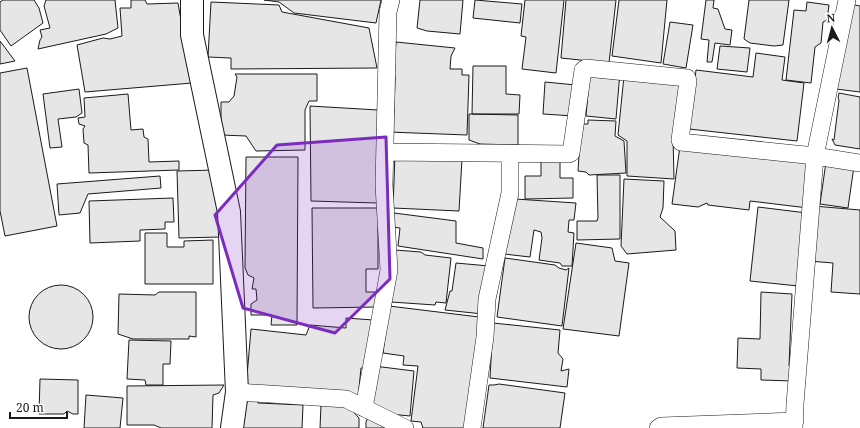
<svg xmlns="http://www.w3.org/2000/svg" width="860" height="428" font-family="'Noto Serif',serif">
<rect width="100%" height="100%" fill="#fff"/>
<!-- building -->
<path fill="#e6e6e6" stroke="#1a1a1a" d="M3,0H34L39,8L43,23L11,46L0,30V2Z
M46,0H115L118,28L106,34L38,49L40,40L42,37L40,30L50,28L44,6Z
M131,0H145L147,4L178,3L192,83L85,92L77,45L103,38L110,39L122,36L120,8H131Z
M264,0H381L376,23L294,13L279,2Z
M420,0H463L460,34L427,31L417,28Z
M475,0L522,4L520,23L473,18Z
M525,0H564L556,73L522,69L526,37L521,36Z
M566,0H616L609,63L561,58Z
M619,0H667L661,63L612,56Z
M706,0H714L713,8L718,9L725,29L732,30L730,45L715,43L712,62H707L709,40L701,39Z
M749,0H789L783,45L774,46L750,43L744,39Z
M211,2L279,5L282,12L369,28L377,68L231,69V58L208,57Z
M807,2L829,5L827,20L823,22L821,43L815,47L811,83L786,80L794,10L806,11Z
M850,4L860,6V92L836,89Z
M670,22L693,25L686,68L663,64Z
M0,41L15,61L0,64Z
M396,42L455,48L451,56L450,69H462V75H469L467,135L388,132L389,117L394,114L395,77L393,74Z
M720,46L750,48L747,72L717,69Z
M756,53L785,57L782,80L804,83L797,141L689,129L696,70L753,77Z
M473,66H506V94L520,95L519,114H472Z
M27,68L57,226L5,236L0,211V73Z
M590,70L620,72L616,119L586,116Z
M235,74H317V101H309L305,110V150L256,151L246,136L221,135V102H229L234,96L237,77Z
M624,76L681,82L673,136L674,179L627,176V141L618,135Z
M545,82L576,85L574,116L543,114Z
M79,89L82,113L76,117L58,119L62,147L50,148L43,94Z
M839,93L860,97V149L835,145L832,139L834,140L839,100L838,98Z
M128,94L131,130L143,129L144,137L148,139L149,162L179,161V170L89,173L88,145L84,143L83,129L85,126L79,124L78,118L85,117L84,98Z
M310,106L378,110L377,203L311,201Z
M469,114L518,115V145L480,144L469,140Z
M588,120L616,121L615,136L624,141L626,173L589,175L586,172L578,171L581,124H588Z
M680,146L813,162L808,208L750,201L749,210L708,205L707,203L698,207L672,204Z
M395,154L462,159L459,211L393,208Z
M246,157H298L297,325H271L272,315H251V304L257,300L256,289H252L254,278L248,275L245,268Z
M541,157H560V178H573V198L525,199V176H541Z
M826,162L854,166L848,208L820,204Z
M215,170L220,237L179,238L177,171Z
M597,175H620V239L577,240V221H597L598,218Z
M160,176L161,188L88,194L80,213L59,215L57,184Z
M624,179L664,181L663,208L660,217L675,231L676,250L627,254L621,246Z
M173,198L174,222H165V229L140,230V241L90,243L89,201Z
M515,199L576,203L574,220H569L568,232L574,233L572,266H562L560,263L539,260L542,238L541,232L534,230L530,257L504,254Z
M814,206L860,210V294L831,292L833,263L809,261Z
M758,207L807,213L798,286L750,281Z
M312,208H383L378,228V269H366V292H377V307L313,308Z
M394,213L456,221V243L483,248V259L398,246L400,228L392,227Z
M145,233H167V247H184V241L213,240V284H145Z
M576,243L612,248L615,261L629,263L619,336L563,329Z
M395,250L421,252L425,255L451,258L446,303L436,302L435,305L391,302Z
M505,258L555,265L559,268L566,270L569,268L562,326L497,317Z
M456,263L489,266L483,314L445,310L450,291H452Z
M29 317a32 32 0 1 1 64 0a32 32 0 1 1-64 0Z
M159,292H196V337L189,336V339H133L118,334L119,294L155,295Z
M761,292L792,294L789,366H793V381L761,380V369L737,368L738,338L760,339Z
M389,306L479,317L469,428H423L421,422L411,421L418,366L403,365L404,356L383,353Z
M346,318L373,320L368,369L361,368L358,398L246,388L251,329L306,335L310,325L346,328Z
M493,323L560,330L558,353L563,359L561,371L569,369L567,387L490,378Z
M129,340L171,341L170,364H163V385H146L145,380L127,379Z
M374,366L414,371L410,416L379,413L368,401Z
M40,379L78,380V414H73L67,411L64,414H39Z
M499,384L565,393L560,428H483L489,385H494Z
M224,385L219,393L213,395L212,428H161L154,425H127V386Z
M86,395L123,398L120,428H84Z
M248,397L255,398L258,403L303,405L302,428H240L242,406L247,403Z
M321,405L348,406L359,418V428H320Z
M369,415L398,428H366V422Z"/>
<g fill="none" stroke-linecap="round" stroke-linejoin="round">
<!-- street casing -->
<g stroke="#1a1a1a" stroke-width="18">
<path id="street" d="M385,152L569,154L571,153L583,70L586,68L687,78L688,81L680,140L681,142L815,156L860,163
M237,392L346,399L405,428
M364,408L389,270L384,185L388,12L391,0
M472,428L485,337L487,299L510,193V154
M658,428L661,426L795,421
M794,428L795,404L815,156L847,0"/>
</g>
<!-- secondary casing -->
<g stroke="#1a1a1a" stroke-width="24">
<path id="secondary" d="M192,0V35L229,212L237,392L232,428"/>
</g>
<!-- street -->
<use href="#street" stroke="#fff" stroke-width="17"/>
<!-- secondary -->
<use href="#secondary" stroke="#fff" stroke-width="22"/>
</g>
<!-- marked area -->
<path fill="#7b2cbf" fill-opacity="0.2" stroke="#7b2cbf" stroke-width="3" stroke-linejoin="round" d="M386,137L390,279L335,333L243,308L215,215L277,145Z"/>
<!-- north arrow -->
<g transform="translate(832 28) rotate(354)" stroke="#ffffff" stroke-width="3" paint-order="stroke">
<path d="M0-3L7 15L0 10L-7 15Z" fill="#1a1a1a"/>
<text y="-6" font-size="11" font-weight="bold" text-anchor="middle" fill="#1a1a1a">N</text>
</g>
<!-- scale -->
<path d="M10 412v6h57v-6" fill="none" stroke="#1a1a1a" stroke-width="2"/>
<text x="16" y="412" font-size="12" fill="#1a1a1a" stroke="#ffffff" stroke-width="3" paint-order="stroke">20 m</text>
</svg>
